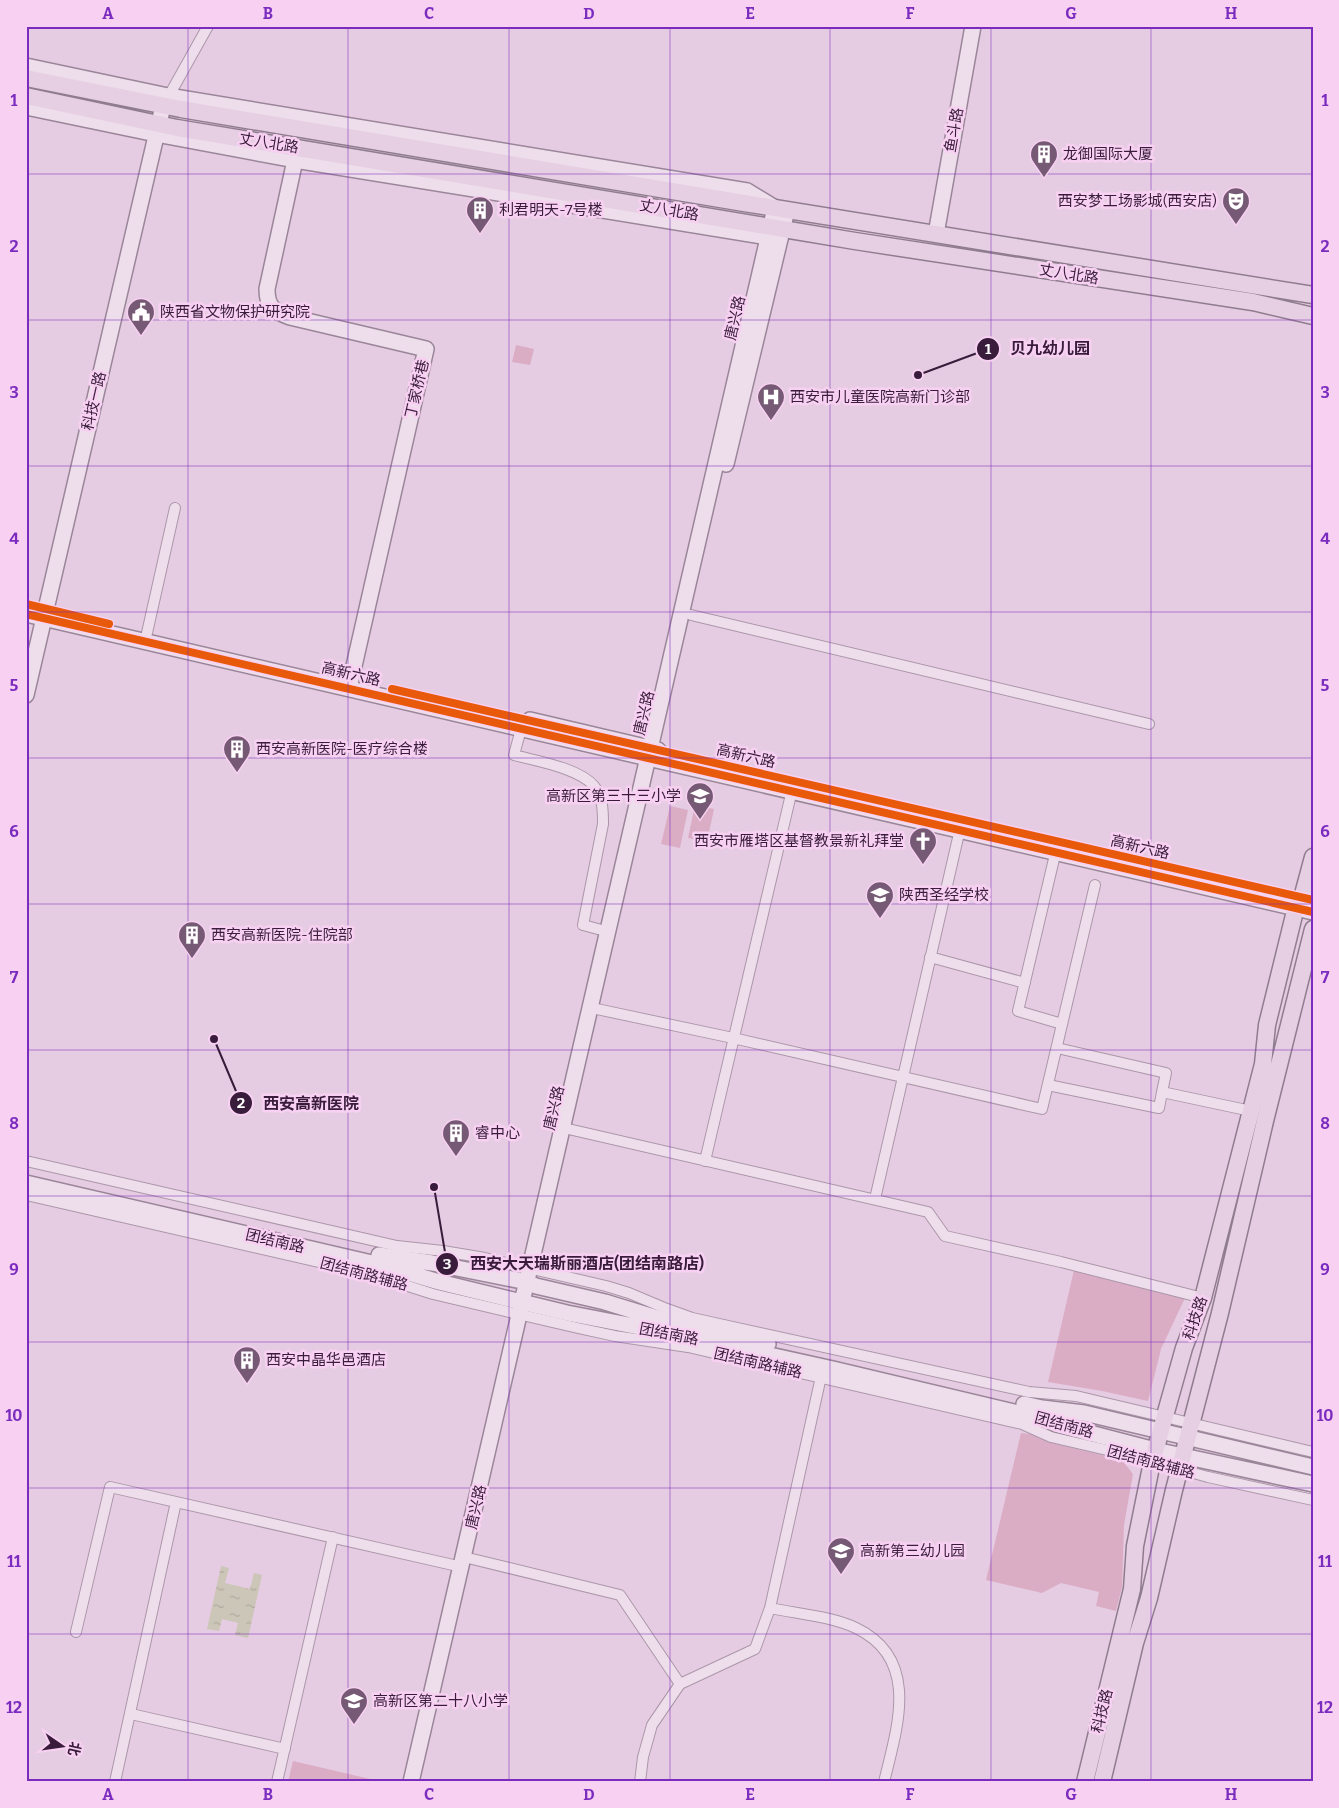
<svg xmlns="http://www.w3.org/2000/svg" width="1339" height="1808" font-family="Bitter,'Noto Sans SC',serif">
<defs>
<pattern id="water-ripples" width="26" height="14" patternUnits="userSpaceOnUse" patternTransform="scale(1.25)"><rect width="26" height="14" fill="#cbc6b7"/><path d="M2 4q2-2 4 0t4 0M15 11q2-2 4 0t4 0" fill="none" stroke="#afaa9e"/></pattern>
</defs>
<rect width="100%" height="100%" fill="#e6cce2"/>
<!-- green -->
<path fill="#daadc5" d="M516,345L534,349L530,365L512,362Z
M695,805L714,809L707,842L688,838Z
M670,806L688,810L680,848L661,844Z
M1074,1270L1185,1298L1161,1349L1148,1401L1102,1391L1048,1382Z
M1021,1433L1030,1434L1048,1442L1122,1460L1133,1474L1124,1525L1122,1587L1116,1611L1096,1606L1099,1592L1061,1583L1042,1593L986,1580Z
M293,1761L383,1782H288Z"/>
<!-- water -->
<path fill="url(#water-ripples)" d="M221,1566L229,1568L225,1583L250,1589L254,1573L262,1575L248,1638L235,1635L238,1623L222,1619L219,1631L207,1629Z"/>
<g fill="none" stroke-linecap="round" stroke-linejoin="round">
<!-- street casing -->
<g stroke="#ab96a9" stroke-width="12">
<path id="street" d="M166,101L208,26
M691,615L1149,724
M147,633L175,508
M521,729L514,755C536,761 579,768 594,786C603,797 603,811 603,824L583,925L609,932
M1058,842L1018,1011L1062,1024
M930,957L1025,983
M592,1008L733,1038L1042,1109L1095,885
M1057,1048L1166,1073L1162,1092
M1048,1085L1159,1108L1162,1092L1251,1111
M564,1128L928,1212L945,1236L1061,1262L1203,1298
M26,1161L397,1246L443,1251L485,1258L606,1286L629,1293L667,1309L692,1318L1029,1392L1076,1396L1313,1452
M705,1161L792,790
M26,1195L367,1273L433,1294L578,1328L615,1336L688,1347L1022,1424L1051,1437L1124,1454L1208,1477L1313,1500
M875,1199L960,829
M464,1557L620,1595L680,1684
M770,1608C798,1614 830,1616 856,1628C921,1659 897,1728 884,1782
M76,1632L110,1487L462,1567
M131,1714L285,1749
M115,1782L176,1502
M277,1782L333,1537
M640,1782L643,1757L652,1725L680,1684L755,1649L770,1608L822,1372"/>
</g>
<!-- secondary casing -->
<g stroke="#9a8599" stroke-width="18">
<path id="secondary" d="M26,66L168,96L747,191L775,208C654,733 534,1258 411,1782
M26,107L156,134L295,160L768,237
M297,151L267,289C267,308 274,311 290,317L426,349L349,688
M936,234L973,26
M726,464L787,210
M26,614L1313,912
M26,695L163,106
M530,720L658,750
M26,1183L389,1267L439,1282L567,1313L670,1333L833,1369L1039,1418L1059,1425L1155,1450L1313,1484
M379,1255L432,1263L527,1282L536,1286L605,1302L657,1318L768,1344
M1024,1404L1042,1408L1084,1413L1313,1467"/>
</g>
<!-- primary casing -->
<g stroke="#907c8f" stroke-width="19">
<path id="primary" d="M26,78L181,109L744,203L1313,295
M26,96L177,128L855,241L1253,302L1313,316
M1085,1782L1132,1589L1135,1546L1152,1462L1184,1348L1203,1298L1263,1064L1267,1025L1296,907L1302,898L1313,857
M1102,1782L1135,1643L1149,1598L1174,1490L1220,1313L1265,1121L1313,929"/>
</g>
<!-- street -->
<use href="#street" stroke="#eedeeb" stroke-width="10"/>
<!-- secondary -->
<use href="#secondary" stroke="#eedeeb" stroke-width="15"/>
<!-- primary -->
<use href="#primary" stroke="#e6cfe3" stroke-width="16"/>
<!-- cycleway casing -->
<g stroke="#f8d1f2" stroke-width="11">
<path id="cycleway" d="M26,604L109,624
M26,614L1313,912
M392,689L1313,900"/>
</g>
<!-- cycleway -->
<use href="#cycleway" stroke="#e8590c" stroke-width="8"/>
</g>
<!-- grid -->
<path fill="none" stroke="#7b2cbf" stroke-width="1" stroke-opacity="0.55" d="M188,26V1782M348,26V1782M509,26V1782M670,26V1782M830,26V1782M991,26V1782M1151,26V1782M26,174H1313M26,320H1313M26,466H1313M26,612H1313M26,758H1313M26,904H1313M26,1050H1313M26,1196H1313M26,1342H1313M26,1488H1313M26,1634H1313"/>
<!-- icons -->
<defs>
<g id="building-pin" transform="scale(1.4375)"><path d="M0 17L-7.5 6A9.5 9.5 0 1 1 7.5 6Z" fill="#765a75" stroke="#f8d1f2"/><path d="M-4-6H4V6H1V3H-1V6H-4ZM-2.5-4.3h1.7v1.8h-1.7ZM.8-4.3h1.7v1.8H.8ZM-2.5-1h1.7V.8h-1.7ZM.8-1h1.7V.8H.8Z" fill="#fff"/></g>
<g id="theatre-pin" transform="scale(1.4375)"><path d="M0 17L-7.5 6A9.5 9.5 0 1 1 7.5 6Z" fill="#765a75" stroke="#f8d1f2"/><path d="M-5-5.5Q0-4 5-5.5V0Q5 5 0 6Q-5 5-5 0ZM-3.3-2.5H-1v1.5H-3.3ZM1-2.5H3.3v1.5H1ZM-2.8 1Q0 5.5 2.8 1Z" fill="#fff"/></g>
<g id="civic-pin" transform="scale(1.4375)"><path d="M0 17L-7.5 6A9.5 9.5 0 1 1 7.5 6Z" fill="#765a75" stroke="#f8d1f2"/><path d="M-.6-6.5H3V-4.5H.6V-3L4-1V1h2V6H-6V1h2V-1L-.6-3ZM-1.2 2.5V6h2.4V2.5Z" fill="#fff"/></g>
<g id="hospital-pin" transform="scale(1.4375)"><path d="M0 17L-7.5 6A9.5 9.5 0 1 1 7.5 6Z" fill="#765a75" stroke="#f8d1f2"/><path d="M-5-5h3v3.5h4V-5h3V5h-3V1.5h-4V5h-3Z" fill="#fff"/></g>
<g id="school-pin" transform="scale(1.4375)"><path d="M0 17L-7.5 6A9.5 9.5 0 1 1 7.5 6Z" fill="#765a75" stroke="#f8d1f2"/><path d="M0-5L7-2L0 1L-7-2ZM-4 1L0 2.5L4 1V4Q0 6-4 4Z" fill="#fff"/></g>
<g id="church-pin" transform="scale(1.4375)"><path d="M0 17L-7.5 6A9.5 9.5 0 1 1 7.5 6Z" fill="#765a75" stroke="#f8d1f2"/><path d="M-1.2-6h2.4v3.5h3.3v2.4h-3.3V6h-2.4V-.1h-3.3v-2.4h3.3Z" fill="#fff"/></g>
<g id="university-pin" transform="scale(1.4375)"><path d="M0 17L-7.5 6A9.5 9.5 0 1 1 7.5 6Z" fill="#765a75" stroke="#f8d1f2"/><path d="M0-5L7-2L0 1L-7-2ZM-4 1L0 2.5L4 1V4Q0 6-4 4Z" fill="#fff"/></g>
</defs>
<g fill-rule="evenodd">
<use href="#building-pin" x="1044" y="154"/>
<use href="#theatre-pin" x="1236" y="201"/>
<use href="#building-pin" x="480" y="210"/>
<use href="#civic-pin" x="141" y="312"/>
<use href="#hospital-pin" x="771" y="397"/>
<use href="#building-pin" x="237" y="749"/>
<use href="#school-pin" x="700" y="796"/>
<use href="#church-pin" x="923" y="841"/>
<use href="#university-pin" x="880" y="895"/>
<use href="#building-pin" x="192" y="935"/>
<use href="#building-pin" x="456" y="1133"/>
<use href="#building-pin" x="247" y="1360"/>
<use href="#school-pin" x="841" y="1551"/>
<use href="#school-pin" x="354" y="1701"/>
</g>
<g text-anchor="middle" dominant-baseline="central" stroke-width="5" stroke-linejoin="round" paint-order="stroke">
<!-- street labels -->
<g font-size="15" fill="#391c3b" stroke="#f8d1f2">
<text transform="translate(954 130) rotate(-80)">鱼斗路</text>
<text transform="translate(269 143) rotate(9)">丈八北路</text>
<text transform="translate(669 210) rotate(10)">丈八北路</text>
<text transform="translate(1069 274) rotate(9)">丈八北路</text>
<text transform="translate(735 318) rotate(-77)">唐兴路</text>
<text transform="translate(417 389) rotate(-77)">丁家桥巷</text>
<text transform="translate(94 401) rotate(-77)">科技一路</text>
<text transform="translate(351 674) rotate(13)">高新六路</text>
<text transform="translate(644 713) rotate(-77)">唐兴路</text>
<text transform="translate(746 756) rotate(13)">高新六路</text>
<text transform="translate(1140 847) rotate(13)">高新六路</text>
<text transform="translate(554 1108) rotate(-77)">唐兴路</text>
<text transform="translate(275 1241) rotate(13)">团结南路</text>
<text transform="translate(364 1274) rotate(15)">团结南路辅路</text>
<text transform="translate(1195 1318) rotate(-71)">科技路</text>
<text transform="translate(669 1334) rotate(11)">团结南路</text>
<text transform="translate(758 1363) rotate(13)">团结南路辅路</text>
<text transform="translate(1064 1425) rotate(15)">团结南路</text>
<text transform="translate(1151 1462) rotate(15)">团结南路辅路</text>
<text transform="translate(476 1507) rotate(-77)">唐兴路</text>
<text transform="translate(1102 1711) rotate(-76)">科技路</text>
</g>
<!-- poi labels -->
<g font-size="15" fill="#391c3b" stroke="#f8d1f2" text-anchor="start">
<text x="1063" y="154">龙御国际大厦</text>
<text x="1217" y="201" text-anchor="end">西安梦工场影城(西安店)</text>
<text x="499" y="210">利君明天-7号楼</text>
<text x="160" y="312">陕西省文物保护研究院</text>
<text x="790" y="397">西安市儿童医院高新门诊部</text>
<text x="256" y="749">西安高新医院-医疗综合楼</text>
<text x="681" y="796" text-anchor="end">高新区第三十三小学</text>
<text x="904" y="841" text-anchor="end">西安市雁塔区基督教景新礼拜堂</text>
<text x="899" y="895">陕西圣经学校</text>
<text x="211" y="935">西安高新医院-住院部</text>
<text x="475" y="1133">睿中心</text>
<text x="266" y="1360">西安中晶华邑酒店</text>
<text x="860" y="1551">高新第三幼儿园</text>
<text x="373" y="1701">高新区第二十八小学</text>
</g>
</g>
<!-- callouts -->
<path fill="none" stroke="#391c3b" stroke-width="2" d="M918 375L988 349M214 1039L241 1103M434 1187L447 1264"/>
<g fill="#391c3b" stroke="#f8d1f2" stroke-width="2">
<circle cx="918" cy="375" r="5"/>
<circle cx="214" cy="1039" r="5"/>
<circle cx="434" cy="1187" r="5"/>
<circle cx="988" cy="349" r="12"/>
<circle cx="241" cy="1103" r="12"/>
<circle cx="447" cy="1264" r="12"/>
</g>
<g font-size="15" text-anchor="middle" font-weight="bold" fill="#fff">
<text x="988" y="354">1</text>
<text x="241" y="1108">2</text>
<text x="447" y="1269">3</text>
</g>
<g font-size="16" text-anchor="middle" font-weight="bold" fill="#391c3b" stroke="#f8d1f2" stroke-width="5" stroke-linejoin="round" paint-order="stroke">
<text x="1050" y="354">贝九幼儿园</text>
<text x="311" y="1109">西安高新医院</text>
<text x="587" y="1269">西安大天瑞斯丽酒店(团结南路店)</text>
</g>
<!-- border -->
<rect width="1339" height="1808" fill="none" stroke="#f8d1f2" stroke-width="55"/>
<!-- north arrow -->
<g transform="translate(62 1746) rotate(103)" stroke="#f8d1f2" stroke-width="4" paint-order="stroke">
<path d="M0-4L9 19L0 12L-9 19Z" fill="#391c3b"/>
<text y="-8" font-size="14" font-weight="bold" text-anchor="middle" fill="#391c3b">北</text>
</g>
<rect x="28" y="28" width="1284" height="1752" fill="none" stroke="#7b2cbf" stroke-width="2"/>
<g font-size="16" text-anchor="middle" font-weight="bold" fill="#7b2cbf">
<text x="108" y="19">A</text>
<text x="268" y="19">B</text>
<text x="429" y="19">C</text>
<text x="589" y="19">D</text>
<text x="750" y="19">E</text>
<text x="910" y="19">F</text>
<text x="1071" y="19">G</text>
<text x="1231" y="19">H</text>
<text x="14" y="106">1</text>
<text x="1325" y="106">1</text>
<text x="14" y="252">2</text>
<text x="1325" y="252">2</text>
<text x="14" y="398">3</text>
<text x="1325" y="398">3</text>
<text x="14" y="544">4</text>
<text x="1325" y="544">4</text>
<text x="14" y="691">5</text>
<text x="1325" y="691">5</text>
<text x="14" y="837">6</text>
<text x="1325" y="837">6</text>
<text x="14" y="983">7</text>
<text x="1325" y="983">7</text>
<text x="14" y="1129">8</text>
<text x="1325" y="1129">8</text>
<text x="14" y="1275">9</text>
<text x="1325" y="1275">9</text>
<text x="14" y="1421">10</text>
<text x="1325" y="1421">10</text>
<text x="14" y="1567">11</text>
<text x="1325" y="1567">11</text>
<text x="14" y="1713">12</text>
<text x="1325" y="1713">12</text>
<text x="108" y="1800">A</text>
<text x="268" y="1800">B</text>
<text x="429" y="1800">C</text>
<text x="589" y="1800">D</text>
<text x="750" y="1800">E</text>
<text x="910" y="1800">F</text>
<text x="1071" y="1800">G</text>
<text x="1231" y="1800">H</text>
</g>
</svg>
